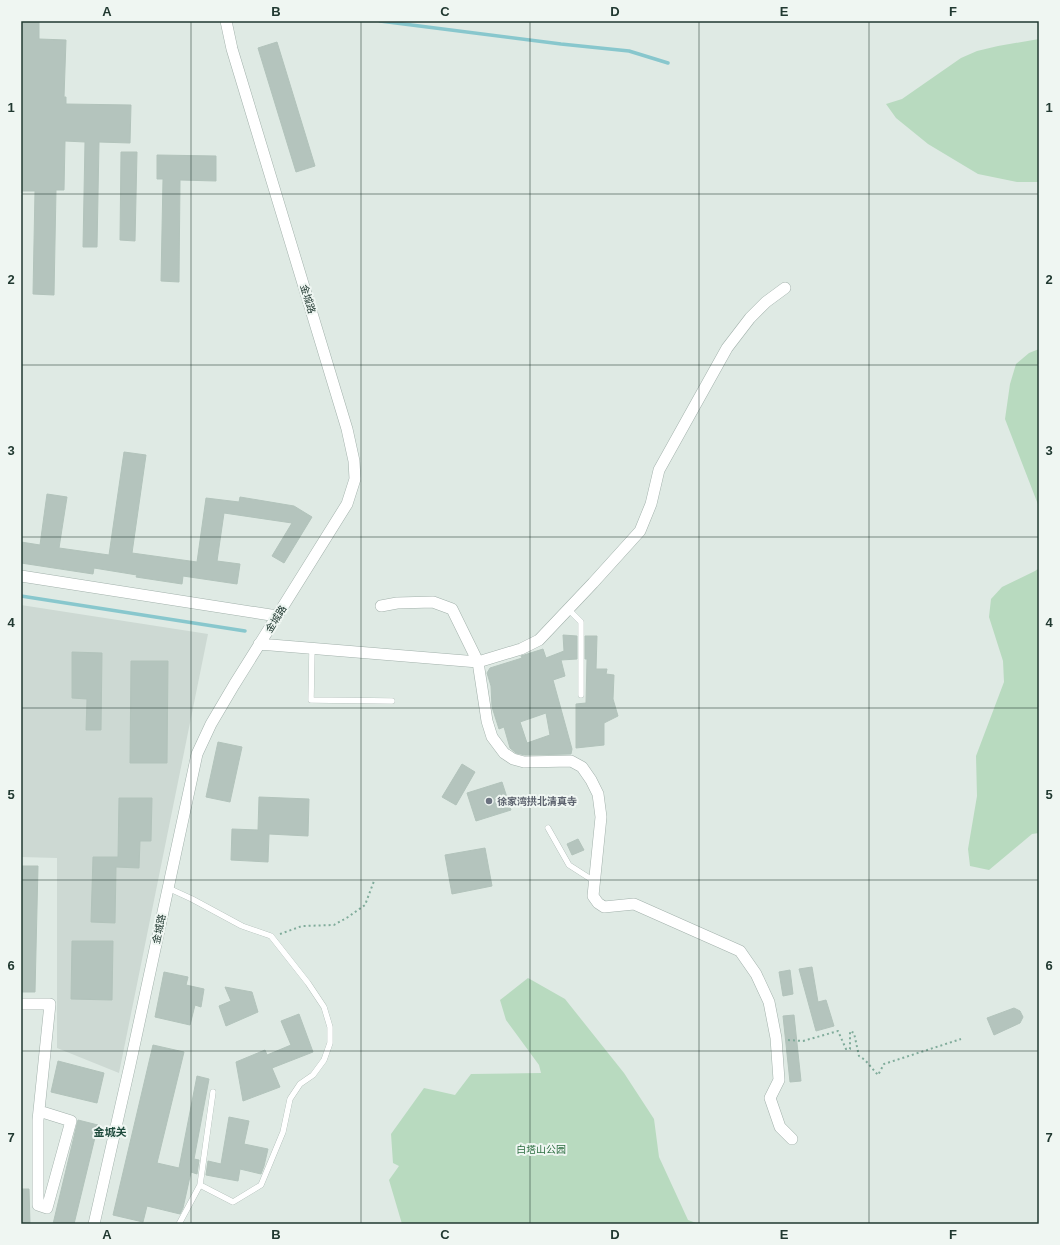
<svg xmlns="http://www.w3.org/2000/svg" width="1060" height="1245" font-family="Helvetica,'Noto Sans SC',sans-serif">
<rect width="100%" height="100%" fill="#dfeae4"/>
<!-- built -->
<path fill="#cdd9d3" d="M21,605L208,634L119,1073L57,1048V858L21,857Z"/>
<!-- green -->
<path fill="#b8dabf" d="M1039,39V182H1017L978,174L928,144L896,118L886,104L902,99L961,58L977,51L998,46Z
M1039,349V507L1005,419L1010,384L1016,364L1029,353Z
M1039,568V833L1032,834L989,870L970,866L968,849L977,796L976,756L1004,682L1003,661L989,617L991,599L1002,587L1035,571Z
M528,978L565,999L624,1073L654,1119L659,1157L688,1220L699,1224H402L389,1180L399,1166L393,1163L391,1134L424,1088L455,1095L471,1074L541,1073L539,1065L506,1020L500,1000Z"/>
<g fill="none" stroke-linecap="round" stroke-linejoin="round">
<!-- stream -->
<path stroke="#88c7cd" stroke-width="3.5" d="M380,21L561,44L629,51L668,63
M21,596L245,631"/>
</g>
<!-- building -->
<path fill="#b4c4bd" stroke="#b2c3bb" fill-rule="evenodd" d="M21,21H39V39L66,40L64,97H66V104L131,105L130,143L99,142L97,247H83L85,142L65,141L64,190H56L54,295L33,294L35,191H21Z
M277,42L315,166L296,172L258,48Z
M121,152H137L135,241L120,240Z
M157,155L216,156V181L180,180L179,282L161,281L163,179H157Z
M124,452L146,455L132,553L197,562L206,498L239,502L240,497L294,506L312,517L284,563L272,556L292,523L224,513L217,561L240,564L237,584L183,576L182,584L136,577L137,575L94,568L93,574L21,563V542L40,545L47,494L67,497L59,548L109,555Z
M563,635L577,636V659L561,660L565,676L553,680L572,749L571,754L525,755L516,753L510,748L504,727L499,729L492,707L491,686L487,673L490,668L522,658L521,656L543,649L546,658L564,651ZM546,713L550,735L527,743L520,722Z
M585,636H597L596,669H607L606,674L614,675L613,699L618,716L604,723V745L576,748V704L586,703L587,659H585Z
M72,652L102,653L101,730H86L87,699L72,698Z
M131,661H168L167,763H130Z
M218,742L242,747L230,802L206,797Z
M462,764L475,772L456,805L442,797Z
M502,782L511,810L476,821L467,793Z
M259,797L309,799L308,836L269,834L268,862L231,860L232,829L258,830Z
M119,798H152L151,841H140L139,868L116,867L115,923L91,922L93,857H118Z
M578,839L584,850L572,855L567,844Z
M485,848L492,886L452,894L445,855Z
M21,866H38L35,992H21Z
M72,941H113L112,1000L71,999Z
M812,967L818,1002L826,1000L834,1026L816,1031L799,969Z
M790,970L793,994L783,996L779,972Z
M164,972L188,977L186,985L204,989L201,1007L195,1005L190,1025L155,1017Z
M225,987L252,992L258,1012L226,1026L219,1006L231,1001Z
M1014,1008L1020,1011L1023,1017L1020,1023L994,1035L987,1018Z
M299,1014L313,1052L272,1068L280,1087L243,1101L236,1062L265,1050L267,1055L291,1045L281,1021Z
M794,1015L801,1081L790,1082L783,1016Z
M153,1045L184,1052L157,1163L179,1168L197,1076L209,1079L194,1159L199,1160L197,1174L191,1172L183,1208L180,1214L147,1206L143,1222L113,1215Z
M58,1061L104,1073L97,1103L51,1092Z
M229,1117L249,1121L244,1144L268,1149L264,1166L261,1174L240,1169L238,1181L206,1175L208,1161L221,1164Z
M78,1120L98,1125L74,1224H53Z
M21,1189H29L30,1224H21Z"/>
<g fill="none" stroke-linecap="round" stroke-linejoin="round">
<!-- lane casing -->
<g stroke="#a2b1ab" stroke-width="6">
<path id="lane" d="M568,609L581,622V695
M312,649L311,700L392,701
M548,828L569,865L594,881
M168,888L192,899L242,926L271,936L308,983L324,1007L330,1027V1043L324,1060L313,1075L300,1084L290,1099L283,1132L261,1185L233,1202L200,1185
M179,1224L200,1185L213,1092"/>
</g>
<!-- street casing -->
<g stroke="#a2b1ab" stroke-width="12">
<path id="street" d="M21,576L277,616
M381,606L397,603L433,602L452,609L478,662L487,721L492,737L504,753L513,759L524,762L571,761L582,767L591,780L598,794L601,817L593,896L598,903L604,907L634,904L740,951L756,974L769,1002L776,1038L779,1080L770,1098L780,1127L792,1139
M259,644L478,662L521,649L539,640L593,583L640,531L651,504L659,470L727,348L750,318L766,302L785,288
M21,1004H50C46,1043 42,1082 38,1120V1205L47,1208L71,1121L39,1111
M94,1224L130,1065L197,754L211,724L234,685L347,504L355,479L354,461L347,429L232,49L226,21"/>
</g>
<!-- path -->
<path stroke="#80ac9b" stroke-width="2" stroke-dasharray="2 3" stroke-linecap="butt" d="M280,934L302,926L334,925L348,917L365,905L374,881
M788,1040L803,1041L838,1031L846,1049H850V1031L854,1033L859,1056L865,1060L878,1075L884,1064L961,1039"/>
<!-- lane -->
<use href="#lane" stroke="#fff" stroke-width="5.5"/>
<!-- street -->
<use href="#street" stroke="#fff" stroke-width="11"/>
</g>
<!-- grid -->
<path fill="none" stroke="#213931" stroke-width="1" stroke-opacity="0.55" d="M191,21V1224M361,21V1224M530,21V1224M699,21V1224M869,21V1224M21,194H1039M21,365H1039M21,537H1039M21,708H1039M21,880H1039M21,1051H1039"/>
<!-- markers -->
<circle fill="#6b7280" stroke="#eff6f2" stroke-width="1.5" cx="489" cy="801" r="4"/>
<g text-anchor="middle" dominant-baseline="central" stroke-width="4" stroke-linejoin="round" paint-order="stroke">
<!-- street labels -->
<g font-size="10" fill="#213931" stroke="#eff6f2">
<text transform="translate(308 299) rotate(73)">金城路</text>
<text transform="translate(276 619) rotate(-58)">金城路</text>
<text transform="translate(159 929) rotate(-78)">金城路</text>
</g>
<!-- worship labels -->
<g font-size="10" font-weight="bold" fill="#5b616d" stroke="#eff6f2" text-anchor="start">
<text x="497" y="801">徐家湾拱北清真寺</text>
</g>
<!-- park labels -->
<g font-size="10" fill="#2d6e41" stroke="#eff6f2">
<text x="541" y="1149">白塔山公园</text>
</g>
<!-- neighbourhood labels -->
<g font-size="11" font-weight="bold" fill="#1e4a3c" stroke="#eff6f2">
<text x="110" y="1132">金城关</text>
</g>
</g>
<!-- border -->
<rect width="1060" height="1245" fill="none" stroke="#eff6f2" stroke-width="44"/>
<rect x="22" y="22" width="1016" height="1201" fill="none" stroke="#213931" stroke-width="1.5"/>
<g font-size="13" text-anchor="middle" font-weight="bold" fill="#213931">
<text x="107" y="16">A</text>
<text x="276" y="16">B</text>
<text x="445" y="16">C</text>
<text x="615" y="16">D</text>
<text x="784" y="16">E</text>
<text x="953" y="16">F</text>
<text x="11" y="112">1</text>
<text x="1049" y="112">1</text>
<text x="11" y="284">2</text>
<text x="1049" y="284">2</text>
<text x="11" y="455">3</text>
<text x="1049" y="455">3</text>
<text x="11" y="627">4</text>
<text x="1049" y="627">4</text>
<text x="11" y="799">5</text>
<text x="1049" y="799">5</text>
<text x="11" y="970">6</text>
<text x="1049" y="970">6</text>
<text x="11" y="1142">7</text>
<text x="1049" y="1142">7</text>
<text x="107" y="1239">A</text>
<text x="276" y="1239">B</text>
<text x="445" y="1239">C</text>
<text x="615" y="1239">D</text>
<text x="784" y="1239">E</text>
<text x="953" y="1239">F</text>
</g>
</svg>
